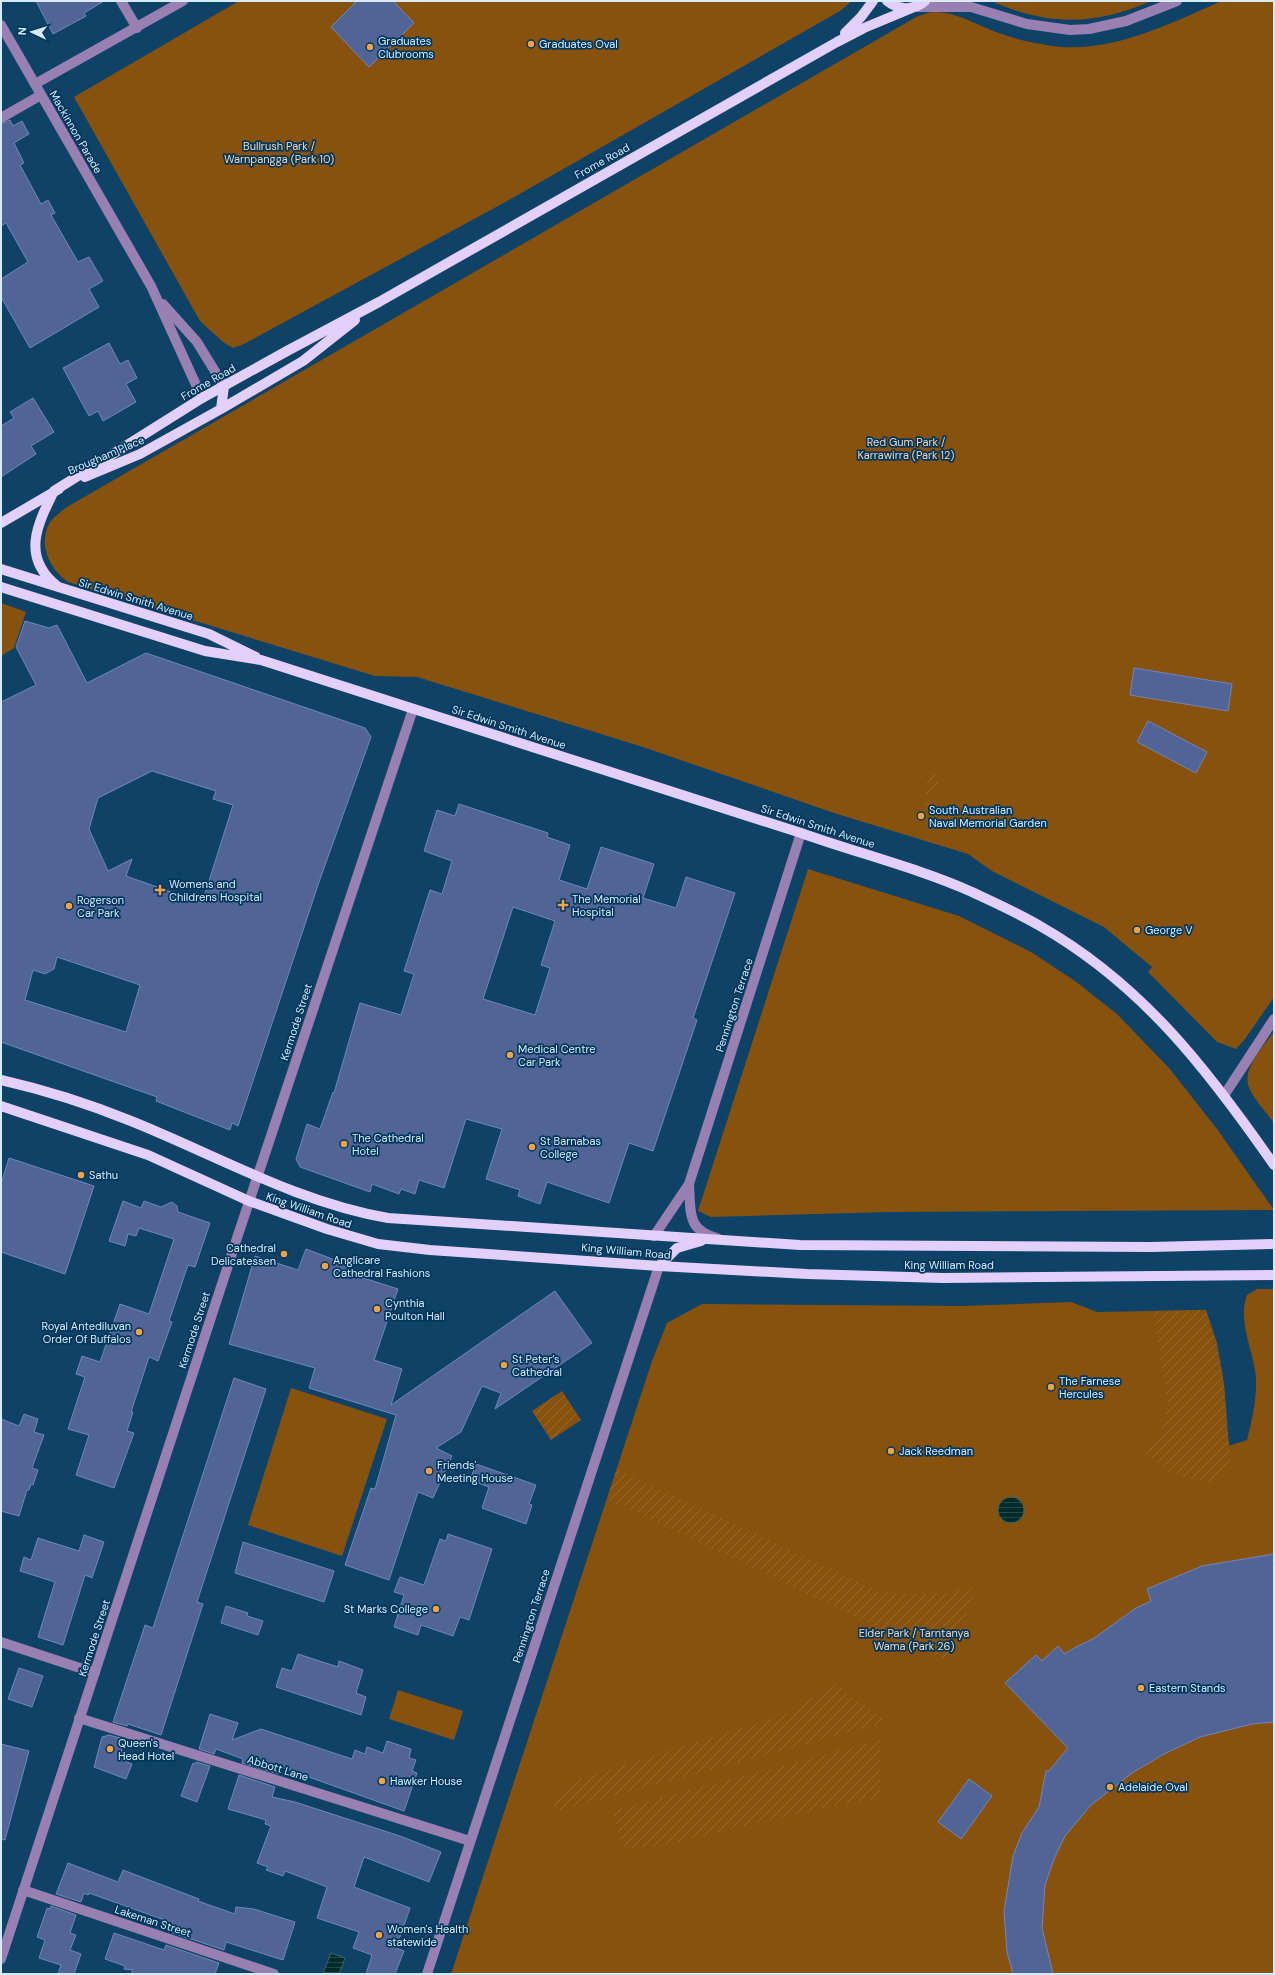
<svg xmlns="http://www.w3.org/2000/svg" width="1275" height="1975" font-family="'DM Sans',sans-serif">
<defs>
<pattern id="garden-furrows" width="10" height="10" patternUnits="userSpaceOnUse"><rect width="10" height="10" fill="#87520e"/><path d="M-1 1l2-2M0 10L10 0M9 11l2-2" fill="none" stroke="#976b32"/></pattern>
<pattern id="water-rules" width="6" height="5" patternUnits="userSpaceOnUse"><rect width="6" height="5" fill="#002b27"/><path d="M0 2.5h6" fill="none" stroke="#244a47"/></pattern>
</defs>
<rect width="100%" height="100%" fill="#0f4267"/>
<!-- green -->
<path fill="#87520e" d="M239,1H852L840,11L509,200L244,344L233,348L223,342L200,321L74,97Z
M991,1H1151C1094,26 1048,26 991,1Z
M1222,1H1274V997L1245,1039L1236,1049L1217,1042L1148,972L1152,967L1104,927L992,871L968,854L834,813L643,747L417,677L375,676L68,582C50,569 38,546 49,524C53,517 61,512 67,507L918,16C923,15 928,12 933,12C955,11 979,26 999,33C1013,38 1027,42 1041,44C1103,58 1166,25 1222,1Z
M1,603L26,612L14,648L1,656Z
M808,869L959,916L1031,952L1075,981L1117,1014L1169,1068L1217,1129L1274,1210L889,1212L711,1217L698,1211Z
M1274,1031V1123C1267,1113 1250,1095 1248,1084C1244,1066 1265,1045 1274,1031Z
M1257,1289H1274V1974H451L652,1361L667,1323L702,1304L962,1306L1071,1302L1097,1312L1206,1310L1217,1343L1224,1385L1228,1446L1247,1440C1252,1420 1257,1399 1256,1378C1254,1351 1237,1322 1247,1295Z
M291,1388L387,1419L342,1556L248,1525Z
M398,1690L463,1711L454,1740L389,1719Z"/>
<!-- garden -->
<path fill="url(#garden-furrows)" d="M932,773L937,775L935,781L940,782L939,787L934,785L926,806L922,805L929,784L924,782L925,777L931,779Z
M1206,1310C1214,1335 1221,1359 1224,1385C1227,1411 1227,1438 1232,1464L1217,1483L1176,1476L1145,1455L1163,1426L1168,1405L1153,1311Z
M562,1391L581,1420L551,1440L532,1411Z
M617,1469L880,1592C911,1596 946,1595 977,1587L949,1661L607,1499Z
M836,1684L888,1722L554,1812L553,1802L573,1781L783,1715Z
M880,1740V1798L826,1807L654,1847L624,1848L611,1811Z"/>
<!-- water -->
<path fill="url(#water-rules)" stroke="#406567" d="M998 1510a13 13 0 1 1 26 0a13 13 0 1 1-26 0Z
M331,1953L345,1958L339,1974L323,1973Z"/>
<!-- building -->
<path fill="#506596" stroke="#7087ba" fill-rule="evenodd" d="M36,1H104L84,13L86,16L53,34Z
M357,1H393L414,23L369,67L331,27Z
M10,120L13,126L22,121L29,134L14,143L24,163L20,165L41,204L48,200L55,213L51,215L78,262L89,257L103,281L89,289L99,307L30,348L1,297V279L28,262L6,223L1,226V124Z
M109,343L120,364L128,360L137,378L126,384L136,402L103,421L98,411L89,416L63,368Z
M33,398L54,432L31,446L36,454L1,477V426L14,418L10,412Z
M25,621L49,628L57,625L87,683L146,653L365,728L371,737L319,882L238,1126L232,1123L230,1130L156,1101L157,1097L1,1042V702L36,685L16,647ZM152,771L216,791L213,799L233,805L202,903L126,876L132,859L108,871L89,829L98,798ZM57,957L140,985L126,1032L25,1000L33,970L45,974L54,969Z
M1134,668L1232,684L1228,711L1130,695Z
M1148,721L1207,752L1196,773L1137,742Z
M459,804L548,833L547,837L570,845L559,880L587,889L601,847L654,864L643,898L676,908L686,877L735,893L693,1018L697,1020L653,1151L629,1143L609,1203L547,1182L540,1204L518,1196L520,1190L486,1179L502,1129L466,1119L444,1188L419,1180L415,1194L401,1189L399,1194L372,1184L370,1192L300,1167L296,1159L307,1124L320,1129L333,1092L334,1093L360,1003L401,1015L414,974L404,971L430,890L442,894L452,861L424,851L437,810L455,816ZM513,907L555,921L541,965L550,968L535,1015L483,999Z
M9,1158L94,1186L65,1274L1,1252V1184Z
M123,1201L141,1208L144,1201L161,1207L172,1202L177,1206L178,1212L210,1223L195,1267L188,1265L169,1321L172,1322L158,1361L149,1357L131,1412H133L127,1431L134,1433L114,1488L76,1475L89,1435L68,1429L85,1377L76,1374L82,1356L100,1362L120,1304L149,1314L174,1239L139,1228L136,1236L128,1234L125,1246L109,1241Z
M306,1249L351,1266L348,1273L398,1289L374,1360L402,1369L391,1405L555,1291L592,1343L495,1409L501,1393L482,1386L461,1432L436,1448L452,1456L433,1498L418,1492L389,1580L345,1565L371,1488L375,1489L396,1415L309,1388L315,1368L229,1344L255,1256L298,1270Z
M234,1378L266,1389L197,1602L203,1604L161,1735L128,1724L127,1726L113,1722L145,1625L153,1628Z
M24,1414L38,1419L34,1432L44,1435L32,1468L38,1470L33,1485L31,1484L29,1490H27L19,1516L1,1511V1419L19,1426Z
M476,1464L536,1485L529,1504L532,1505L526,1524L482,1508L489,1487L470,1480Z
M448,1534L492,1549L469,1620L460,1617L453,1636L421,1625L418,1635L394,1627L404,1595L394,1592L400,1577L424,1585L440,1539L446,1541Z
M84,1535L104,1542L92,1578L85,1575L63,1645L38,1637L55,1582L20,1571L24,1557L31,1560L38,1538L79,1551Z
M243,1542L334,1571L324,1602L235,1573Z
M1274,1554V1722L1252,1724L1200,1737L1164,1754L1132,1773L1091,1805L1065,1836L1054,1859L1045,1885L1042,1928L1053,1974H1013L1007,1952L1004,1911L1013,1856L1022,1833L1039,1807L1046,1771H1049L1068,1748L1005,1683L1036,1655L1042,1661L1058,1646L1064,1654L1078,1646L1093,1639L1136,1608L1151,1601L1147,1589L1202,1566Z
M226,1606L248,1613L247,1616L263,1621L258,1635L221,1623Z
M298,1654L338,1667L339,1661L363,1670L356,1693L366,1697L361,1715L276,1687L282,1668L292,1671Z
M19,1668L43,1676L32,1707L8,1699Z
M210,1714L238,1723L232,1740L261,1729L352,1759L355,1750L365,1754L367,1747L383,1753L387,1741L411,1749L409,1758L416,1760L412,1771L417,1773L404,1811L281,1767L279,1774L242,1763L243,1759L216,1749L214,1754L199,1749Z
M109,1735L124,1739L120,1759L132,1764L126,1779L94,1767L102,1737Z
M1,1744L29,1751L5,1840L1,1839Z
M196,1762L210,1766L197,1802L181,1796L193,1763L195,1764Z
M239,1775L275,1787L272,1797L295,1802L400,1836L441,1852L429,1882L364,1857L354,1887L410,1908L396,1948L404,1951L395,1974H366L372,1955L353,1948L359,1932L317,1918L327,1887L285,1871L283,1876L266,1870L268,1867L257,1863L271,1826L265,1824L266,1820L228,1809Z
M969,1779L992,1796L961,1839L938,1822Z
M68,1863L118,1882L123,1870L199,1899L198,1901L235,1914L236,1907L254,1909L295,1922L283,1960L226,1942L224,1950L170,1932L173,1923L89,1893L88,1895L84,1893L81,1902L56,1894Z
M51,1906L76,1915L70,1933L76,1935L70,1950L81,1954L74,1974H58L61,1965L39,1958L45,1940L37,1937L47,1908L50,1909Z
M114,1933L164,1950L166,1945L219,1963L215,1974H131L133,1970L124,1969L125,1966L105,1959Z"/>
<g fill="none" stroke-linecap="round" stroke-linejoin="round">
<!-- minor -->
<path stroke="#9880b3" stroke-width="10" d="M121,1L137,28
M917,7H971L1027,24L1070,30L1089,29L1126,21L1177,1
M1,25L151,286L202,398
M35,84L183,1
M1,118L41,95
M163,304L197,342L224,386
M1225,1094L1274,1019
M689,1184C691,1211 686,1230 717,1238
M654,1236L689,1184L801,833
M1,1642L95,1673
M79,1718L470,1841
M23,1890L274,1974
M1,1959L237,1238L413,709
M427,1974L659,1266"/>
<!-- major -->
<path stroke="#e3d0fa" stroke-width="10" d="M887,1C898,10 914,11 925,1
M845,33L861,17L873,1
M221,409L224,386
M85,477L140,454L221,409L303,361L355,320
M54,491L202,398L287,351L379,302L837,42L864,28L912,8
M54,491C37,525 21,557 57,586
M1,523L59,489
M1,569L209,634L256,657
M1,587L205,651L261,660L801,833C857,853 918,868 972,892C995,903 1018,913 1040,926C1142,984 1208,1070 1274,1165
M1,1080C45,1090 89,1104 131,1121C216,1155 296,1202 388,1218L800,1245L1151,1247L1274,1244
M1,1106L148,1155L249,1201L327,1229L378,1244L430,1250L659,1266L807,1274L943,1278L1274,1275
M659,1266L677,1248L701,1241"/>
</g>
<!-- markers -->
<g fill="#f5a246" stroke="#00375b" stroke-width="1.5">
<circle cx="531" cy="44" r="4"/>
<circle cx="370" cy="47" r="4"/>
<circle cx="921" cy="816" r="4"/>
<path d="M158 884h4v4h4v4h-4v4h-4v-4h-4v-4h4z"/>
<path d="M561 899h4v4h4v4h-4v4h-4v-4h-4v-4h4z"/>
<circle cx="69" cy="906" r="4"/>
<circle cx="1137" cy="930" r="4"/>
<circle cx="510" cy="1055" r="4"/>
<circle cx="344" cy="1144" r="4"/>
<circle cx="532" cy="1147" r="4"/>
<circle cx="81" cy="1175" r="4"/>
<circle cx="284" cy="1254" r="4"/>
<circle cx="325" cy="1266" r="4"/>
<circle cx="377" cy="1309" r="4"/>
<circle cx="139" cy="1332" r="4"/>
<circle cx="504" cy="1365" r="4"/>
<circle cx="1051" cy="1387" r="4"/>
<circle cx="891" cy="1451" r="4"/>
<circle cx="429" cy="1471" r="4"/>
<circle cx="436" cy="1609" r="4"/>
<circle cx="1141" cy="1688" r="4"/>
<circle cx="110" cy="1749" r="4"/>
<circle cx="382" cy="1781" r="4"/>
<circle cx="1110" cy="1787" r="4"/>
<circle cx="379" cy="1935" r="4"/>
</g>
<g text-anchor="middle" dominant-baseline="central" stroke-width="3.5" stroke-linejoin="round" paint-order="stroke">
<!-- poi labels -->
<g font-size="11" fill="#d7ebfd" stroke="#00375b" text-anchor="start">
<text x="378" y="41">Graduates<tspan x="378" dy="13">Clubrooms</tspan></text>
<text x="539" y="44">Graduates Oval</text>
<text x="929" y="810">South Australian<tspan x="929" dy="13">Naval Memorial Garden</tspan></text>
<text x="169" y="884">Womens and<tspan x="169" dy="13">Childrens Hospital</tspan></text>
<text x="572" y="899">The Memorial<tspan x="572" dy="13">Hospital</tspan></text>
<text x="77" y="900">Rogerson<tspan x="77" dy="13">Car Park</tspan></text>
<text x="1145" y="930">George V</text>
<text x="518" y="1049">Medical Centre<tspan x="518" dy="13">Car Park</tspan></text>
<text x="352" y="1138">The Cathedral<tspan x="352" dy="13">Hotel</tspan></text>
<text x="540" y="1141">St Barnabas<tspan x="540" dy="13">College</tspan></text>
<text x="89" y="1175">Sathu</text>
<text x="276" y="1248" text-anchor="end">Cathedral<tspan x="276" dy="13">Delicatessen</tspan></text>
<text x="333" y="1260">Anglicare<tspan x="333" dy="13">Cathedral Fashions</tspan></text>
<text x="385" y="1303">Cynthia<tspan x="385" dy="13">Poulton Hall</tspan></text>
<text x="131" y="1326" text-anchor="end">Royal Antediluvan<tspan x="131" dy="13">Order Of Buffalos</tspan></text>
<text x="512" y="1359">St Peter’s<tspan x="512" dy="13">Cathedral</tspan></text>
<text x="1059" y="1381">The Farnese<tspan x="1059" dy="13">Hercules</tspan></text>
<text x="899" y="1451">Jack Reedman</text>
<text x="437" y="1465">Friends'<tspan x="437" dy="13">Meeting House</tspan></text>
<text x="428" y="1609" text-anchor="end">St Marks College</text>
<text x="1149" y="1688">Eastern Stands</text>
<text x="118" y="1743">Queen's<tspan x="118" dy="13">Head Hotel</tspan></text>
<text x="390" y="1781">Hawker House</text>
<text x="1118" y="1787">Adelaide Oval</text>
<text x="387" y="1929">Women's Health<tspan x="387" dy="13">statewide</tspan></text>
</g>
<!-- street labels -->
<g font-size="11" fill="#d7ebfd" stroke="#00375b">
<text transform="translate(76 132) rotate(60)">Mackinnon Parade</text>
<text transform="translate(602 161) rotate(-29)">Frome Road</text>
<text transform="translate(208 382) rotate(-30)">Frome Road</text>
<text transform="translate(106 455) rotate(-23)">Brougham Place</text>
<text transform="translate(136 599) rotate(17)">Sir Edwin Smith Avenue</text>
<text transform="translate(509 727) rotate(18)">Sir Edwin Smith Avenue</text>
<text transform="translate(818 826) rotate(18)">Sir Edwin Smith Avenue</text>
<text transform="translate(734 1005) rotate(-72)">Pennington Terrace</text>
<text transform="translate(296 1022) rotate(-72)">Kermode Street</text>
<text transform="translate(309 1210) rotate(19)">King William Road</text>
<text transform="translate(626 1251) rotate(5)">King William Road</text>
<text x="949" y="1265">King William Road</text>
<text transform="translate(194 1330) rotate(-72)">Kermode Street</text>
<text transform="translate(531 1616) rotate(-72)">Pennington Terrace</text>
<text transform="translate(94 1638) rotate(-72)">Kermode Street</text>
<text transform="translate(278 1768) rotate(17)">Abbott Lane</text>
<text transform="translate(153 1921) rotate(18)">Lakeman Street</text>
</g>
<!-- park labels -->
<g font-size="11" fill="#f8d6b6" stroke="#00375b">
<text x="279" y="146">Bullrush Park /<tspan x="279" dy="13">Warnpangga (Park 10)</tspan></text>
<text x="906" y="442">Red Gum Park /<tspan x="906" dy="13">Karrawirra (Park 12)</tspan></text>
<text x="914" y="1633">Elder Park / Tarntanya<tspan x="914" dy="13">Wama (Park 26)</tspan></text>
</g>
</g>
<!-- border -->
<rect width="1275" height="1975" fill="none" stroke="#d7ebfd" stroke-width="4"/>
<!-- north arrow -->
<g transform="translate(32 32) rotate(274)" stroke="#00375b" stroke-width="3" paint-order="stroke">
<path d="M0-3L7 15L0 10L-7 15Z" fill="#d7ebfd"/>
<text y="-6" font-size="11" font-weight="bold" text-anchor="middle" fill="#d7ebfd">N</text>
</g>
</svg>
